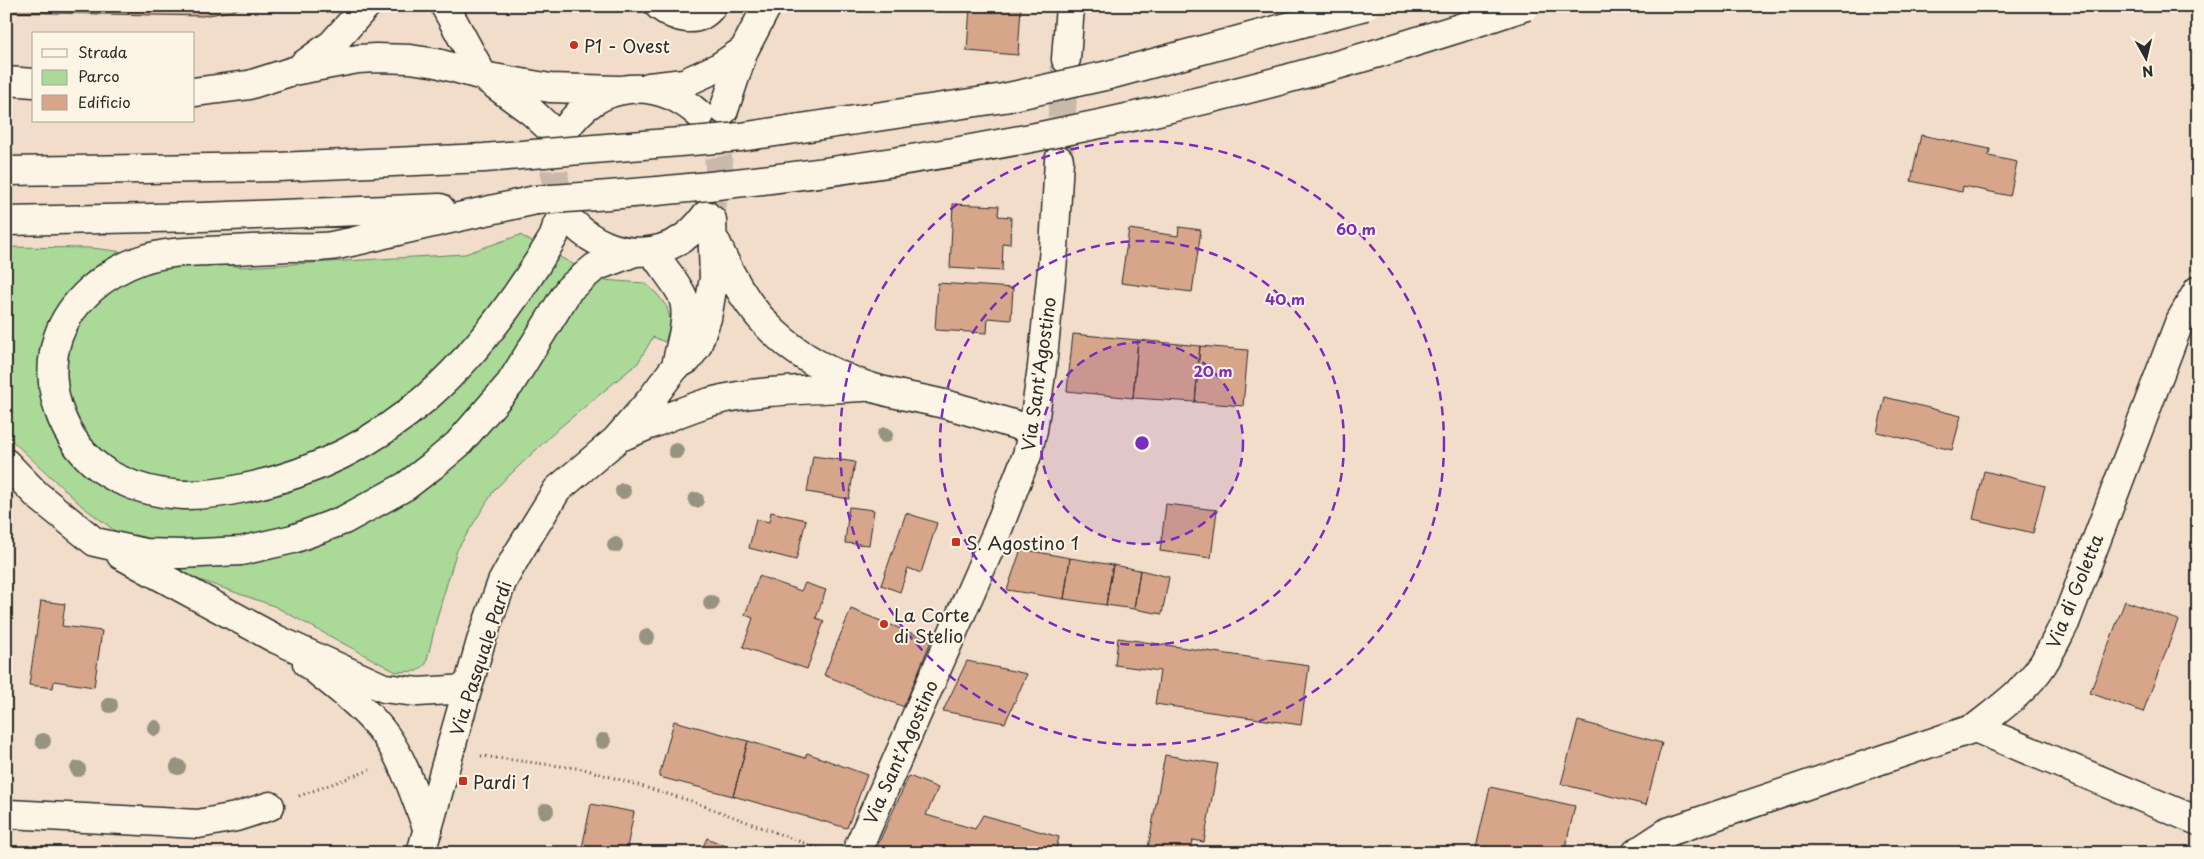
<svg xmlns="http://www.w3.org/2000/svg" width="2204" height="859" font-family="'Playpen Sans',sans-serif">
<rect width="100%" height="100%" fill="#f1ddca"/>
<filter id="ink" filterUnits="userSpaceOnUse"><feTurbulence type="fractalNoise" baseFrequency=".02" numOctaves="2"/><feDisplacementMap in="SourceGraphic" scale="10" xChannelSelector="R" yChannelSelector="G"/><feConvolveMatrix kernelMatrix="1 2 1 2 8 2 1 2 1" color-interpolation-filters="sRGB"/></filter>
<g filter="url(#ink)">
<!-- green -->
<path fill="#aad998" stroke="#6a8262" d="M520,235L602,280L645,283L657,294L667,307L671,323L665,342L653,337L638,363L559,428L495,489L457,550L438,614L426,664L417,671L396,672L274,606L197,579L166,566L145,553L83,507L6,435V247L92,248L242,267L465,254Z"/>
<!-- building -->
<path fill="#d7a68a" stroke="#2b2b2b" d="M6,6H245L232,11L203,16L6,12Z
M970,6H1021L1018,55L967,51Z
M1921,135L1990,149L1989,156L2017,162L2010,196L1963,186L1962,192L1911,181Z
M953,204L999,206L998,216L1011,217L1010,244L1003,243L1002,271L950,268Z
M1179,227L1201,230L1192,292L1121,283L1129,229L1178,236Z
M938,283L1013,288L1011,320L988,318L987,333L935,330Z
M1073,334L1138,340L1133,398L1067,391Z
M1138,340L1200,346L1195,402L1133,398Z
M1200,346L1248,350L1243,406L1195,402Z
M1885,397L1961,416L1952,450L1877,432Z
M813,456L855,462L849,499L807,492Z
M1984,471L2045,486L2033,533L1973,519Z
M1166,504L1217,510L1211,558L1160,551Z
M849,507L874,510L869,545L845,543Z
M771,512L806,520L796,560L749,548L756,519L769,522Z
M906,513L937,523L921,573L908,568L900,592L881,585Z
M1021,549L1070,558L1064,599L1007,590Z
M1070,558L1113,565L1106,605L1064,599Z
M1113,565L1140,570L1134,609L1106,605Z
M1140,570L1169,577L1162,614L1134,609Z
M759,576L801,591L805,583L826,590L816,618L824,621L807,669L743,647L753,618L745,615Z
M41,601L65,604L62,626L102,631L94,687L54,681L53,688L29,685Z
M2125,601L2178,620L2143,712L2090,693Z
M6,604L11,605L6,631Z
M851,609L931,641L904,707L824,675Z
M1118,638L1309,666L1301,725L1155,704L1160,671L1115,665Z
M967,661L1027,674L1005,723L943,711Z
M674,721L748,741L733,796L659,777Z
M1578,721L1662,743L1646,805L1561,784Z
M748,741L805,758L807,753L867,775L847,828L733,796Z
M1165,755L1218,764L1204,842L1193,840L1191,853H1147Z
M909,776L938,788L926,815L975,829L983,815L1059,837L1055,853H874Z
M1490,787L1575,806L1564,853H1498L1476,848Z
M591,804L634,812L626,853H581Z
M707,838L742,853H700Z"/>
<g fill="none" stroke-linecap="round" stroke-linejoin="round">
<!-- minor-tunnel -->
<path stroke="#c9b9aa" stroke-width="28" stroke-dasharray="28 14" stroke-linecap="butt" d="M702,118C723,149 725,183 706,215
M565,130C547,170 553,188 574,224
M1059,160L1065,63"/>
<!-- minor casing -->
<g stroke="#2b2b2b" stroke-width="31">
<path id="minor" d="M445,6L483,76L532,112L561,139
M659,6C676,19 698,25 712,6
M1066,59L1070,6
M303,65L332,44L366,6
M6,81L34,83
M649,87L684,83L719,67L744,50
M194,92L249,85L293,71L358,59L376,58L410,59L437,63L483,76L550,88L619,90
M724,110L744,50L767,6
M566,129C599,80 657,76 700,115
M574,224C614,263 673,262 706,215
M717,244C747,318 791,360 867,386C893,395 922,398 948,405C977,413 1005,422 1033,430
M652,251C661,265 673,278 681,293C692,314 680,344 676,366
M623,436C652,424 680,411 710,402C758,389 813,390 863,387
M1975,728L2198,821
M9,814L198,824L236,817L270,806
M421,853L481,641L502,582L517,555L557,490L616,440L649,402L676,366L688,359L697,346L707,318L714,278L712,220
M856,853L996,534L1027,455L1033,430L1042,367L1054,249L1059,160
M1636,853L1668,832L1975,728C1999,709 2026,690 2043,664C2051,651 2058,636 2065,623L2179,323L2198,290"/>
</g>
<!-- highway casing -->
<g stroke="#2b2b2b" stroke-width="31">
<path id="highway" d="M536,200C490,210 444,220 398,231C376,236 354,242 331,246C317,248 302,247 288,247C262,249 235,250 208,251C186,252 163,252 141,260C106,272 70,301 58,337C40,390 67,455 118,479C160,499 200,498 244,488C391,458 481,360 554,236L557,225
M6,221L201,217L440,208
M6,463L37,495L95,542L145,553L181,554L241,551L293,539L344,520L406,486L432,466L458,444L510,384L569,289L595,267L635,252
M121,555L276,639L384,688L418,692L467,689
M307,663C334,685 365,707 386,736C405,763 416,799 428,830"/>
</g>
<!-- path -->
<path stroke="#2b2b2b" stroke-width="3" stroke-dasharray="1 4" stroke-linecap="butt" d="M481,756L584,769L691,801L825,851
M299,796L370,770"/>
<!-- minor -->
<use href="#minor" stroke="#fcf5e5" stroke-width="28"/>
<!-- highway -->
<use href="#highway" stroke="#fcf5e5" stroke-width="28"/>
<!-- highway-bridge casing -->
<g stroke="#2b2b2b" stroke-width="31" stroke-linecap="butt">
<path id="highway-bridge" d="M6,171L278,167L484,158L741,137L1004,98L1109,75L1365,6
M536,200C872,181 1207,115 1526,6"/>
</g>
<!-- highway-bridge -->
<use href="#highway-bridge" stroke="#fcf5e5" stroke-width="28"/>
</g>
<!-- trees -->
<g fill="#969381">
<circle cx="885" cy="435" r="8"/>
<circle cx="676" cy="451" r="8"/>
<circle cx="623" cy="491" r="8"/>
<circle cx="696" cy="500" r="8"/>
<circle cx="615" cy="545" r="8"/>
<circle cx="711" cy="603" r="8"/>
<circle cx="647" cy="637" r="8"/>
<circle cx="110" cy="705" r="8"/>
<circle cx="155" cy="728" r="8"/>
<circle cx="43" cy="741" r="8"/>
<circle cx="603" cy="741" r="8"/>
<circle cx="178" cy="767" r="8"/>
<circle cx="78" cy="769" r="8"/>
<circle cx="546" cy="811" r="8"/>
</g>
</g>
<!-- distance rings -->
<circle cx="1142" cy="443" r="101" fill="#7b2cbf" fill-opacity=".12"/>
<g fill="none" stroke="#7b2cbf" stroke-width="2.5" stroke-dasharray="9 6">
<circle cx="1142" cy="443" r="101"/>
<circle cx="1142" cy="443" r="202"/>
<circle cx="1142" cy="443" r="302"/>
</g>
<!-- markers -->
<g fill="#c8321e" stroke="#fcf5e5" stroke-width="2">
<circle cx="574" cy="45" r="5"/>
<rect x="951" y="537" width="10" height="10" rx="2.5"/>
<circle cx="884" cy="624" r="5"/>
<rect x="458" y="776" width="10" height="10" rx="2.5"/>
</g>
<g text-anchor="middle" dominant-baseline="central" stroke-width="4" stroke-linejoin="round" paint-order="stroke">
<!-- poi labels -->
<g font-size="18" fill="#2b2b2b" stroke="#fcf5e5" text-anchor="start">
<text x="584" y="45">P1 - Ovest</text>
<text x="966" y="542">S. Agostino 1</text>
<text x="894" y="614">La Corte<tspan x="894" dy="21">di Stelio</tspan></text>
<text x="473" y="781">Pardi 1</text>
</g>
<!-- street labels -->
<g font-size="18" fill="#2b2b2b" stroke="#fcf5e5">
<text transform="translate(1038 374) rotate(-82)">Via Sant'Agostino</text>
<text transform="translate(2074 591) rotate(-68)">Via di Goletta</text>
<text transform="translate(480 658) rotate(-72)">Via Pasquale Pardi</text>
<text transform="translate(900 752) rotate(-66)">Via Sant'Agostino</text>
</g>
</g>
<circle cx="1142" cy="443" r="8" fill="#7b2cbf" stroke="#fcf5e5" stroke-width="2.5"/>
<g font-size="15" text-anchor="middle" font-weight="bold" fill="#7b2cbf" stroke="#fcf5e5" stroke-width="4" stroke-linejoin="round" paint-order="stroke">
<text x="1356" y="235">60 m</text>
<text x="1285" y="305">40 m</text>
<text x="1213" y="377">20 m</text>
</g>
<!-- margin -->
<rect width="2204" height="859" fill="none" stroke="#fcf5e5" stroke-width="25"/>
<rect x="12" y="12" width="2179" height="834" fill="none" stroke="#2b2b2b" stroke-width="2" filter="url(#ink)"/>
<!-- legend -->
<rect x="32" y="32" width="162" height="90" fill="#fcf5e5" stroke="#a8a49b"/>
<rect x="42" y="49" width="25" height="8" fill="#fcf5e5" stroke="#a8a49b"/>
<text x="78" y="58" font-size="15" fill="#2b2b2b">Strada</text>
<rect x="42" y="70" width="25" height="15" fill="#aad998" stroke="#a8a49b"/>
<text x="78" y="82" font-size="15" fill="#2b2b2b">Parco</text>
<rect x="42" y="95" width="25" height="15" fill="#d7a68a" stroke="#a8a49b"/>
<text x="78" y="108" font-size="15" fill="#2b2b2b">Edificio</text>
<!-- north arrow -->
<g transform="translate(2146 58) rotate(172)" stroke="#fcf5e5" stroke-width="4" paint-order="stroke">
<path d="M0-4L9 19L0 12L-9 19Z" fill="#2b2b2b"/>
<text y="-8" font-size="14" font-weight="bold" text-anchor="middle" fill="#2b2b2b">N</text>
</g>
</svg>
